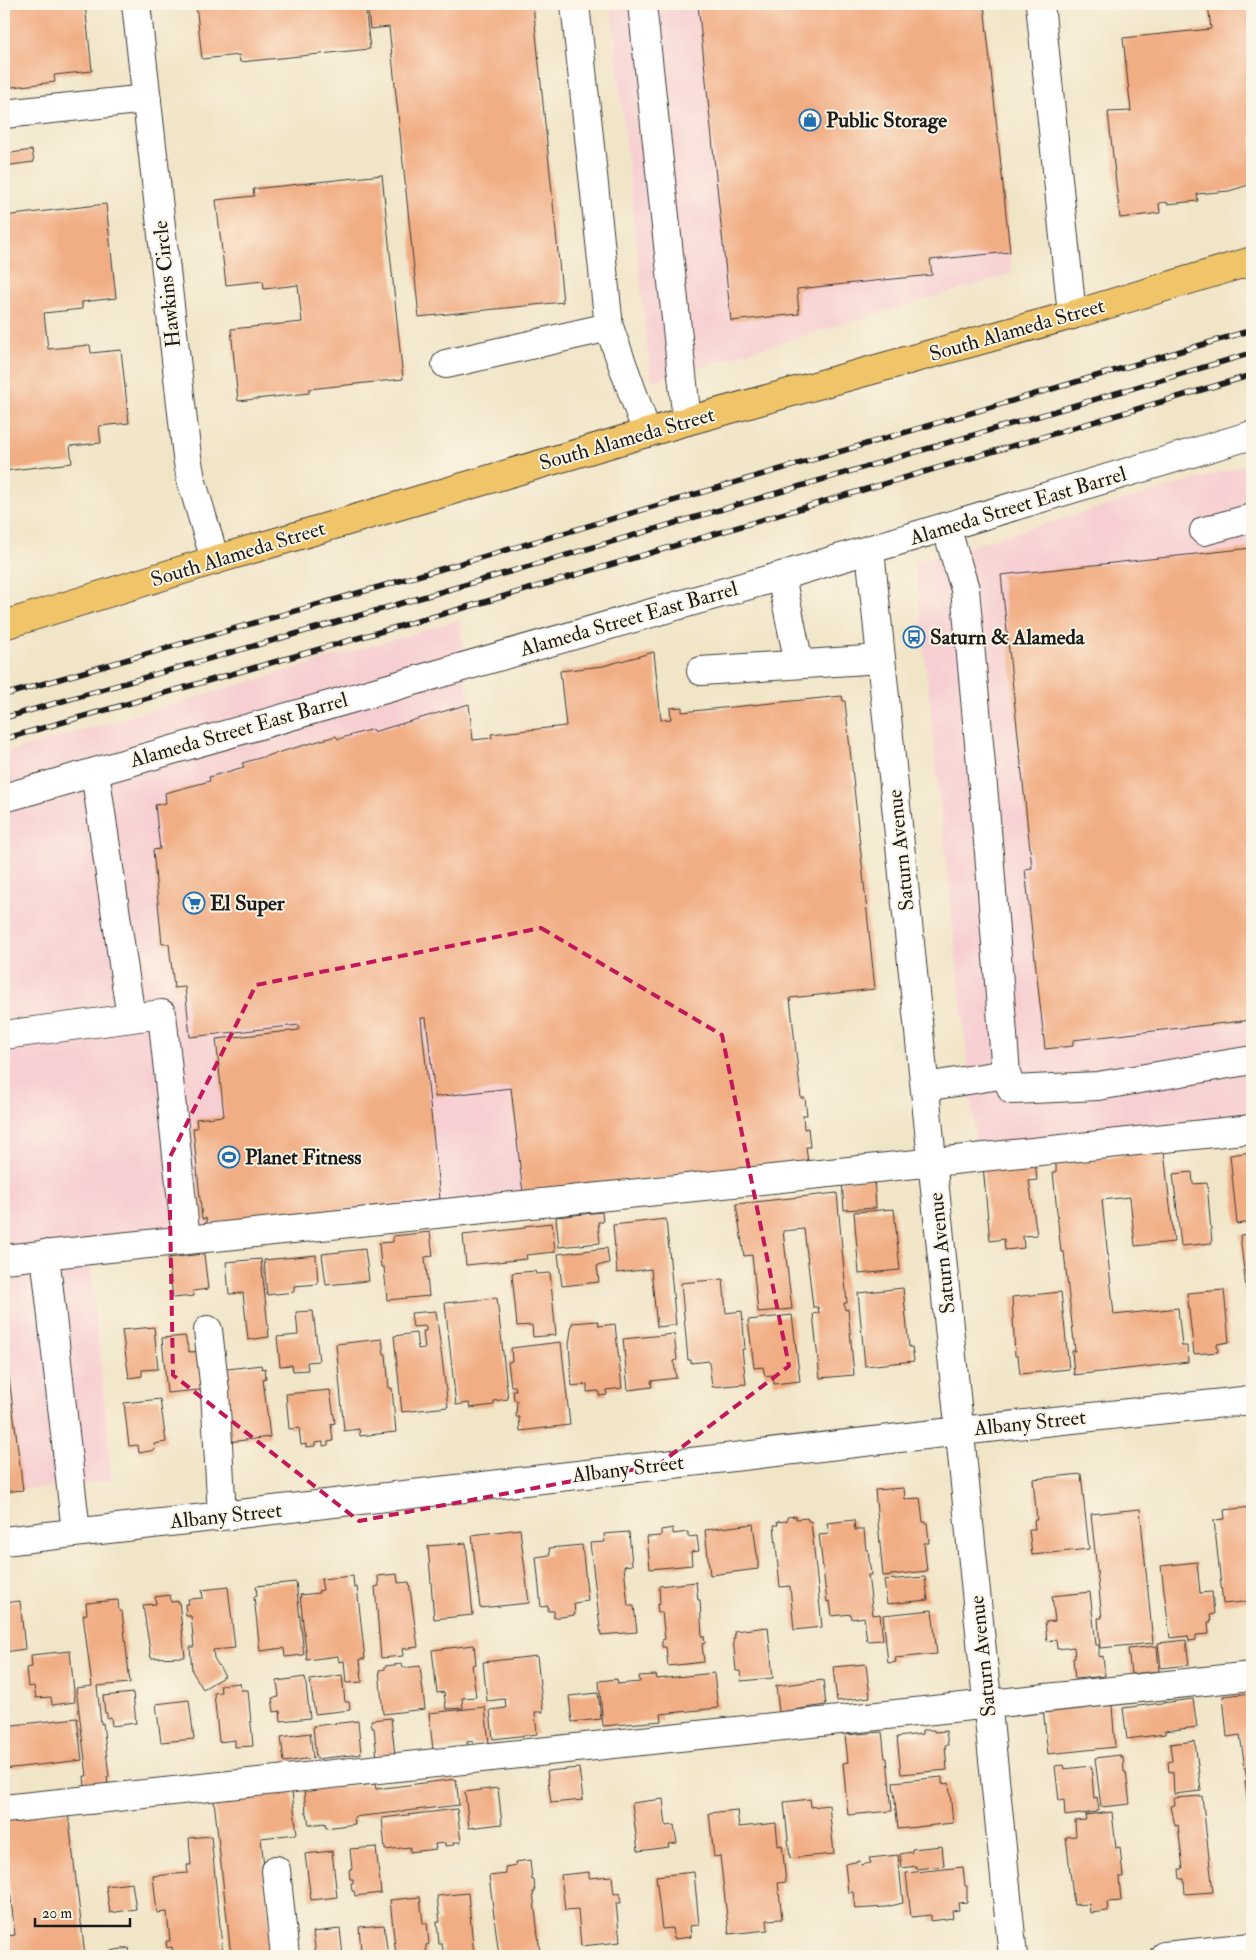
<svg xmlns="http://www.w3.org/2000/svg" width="1256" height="1960" font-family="'IM FELL Double Pica',serif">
<rect width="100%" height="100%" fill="#fcf5e5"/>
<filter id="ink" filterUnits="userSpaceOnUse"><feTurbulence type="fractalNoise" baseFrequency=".02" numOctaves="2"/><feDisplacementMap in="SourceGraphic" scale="10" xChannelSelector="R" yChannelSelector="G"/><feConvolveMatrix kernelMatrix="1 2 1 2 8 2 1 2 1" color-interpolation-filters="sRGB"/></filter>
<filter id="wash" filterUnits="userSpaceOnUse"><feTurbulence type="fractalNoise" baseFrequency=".0096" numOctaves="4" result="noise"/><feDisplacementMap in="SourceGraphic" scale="20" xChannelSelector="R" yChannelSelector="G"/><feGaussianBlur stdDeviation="1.12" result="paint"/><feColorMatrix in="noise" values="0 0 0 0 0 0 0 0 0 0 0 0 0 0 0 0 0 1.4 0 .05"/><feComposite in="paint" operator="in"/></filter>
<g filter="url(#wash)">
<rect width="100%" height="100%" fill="#f1e5c8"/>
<!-- built -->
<path fill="#f7cfd2" d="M611,4H984L1012,274L651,381Z
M1252,463V1116L976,1145L915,562Z
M460,620L523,1193L90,1261L112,1481L4,1491V753Z"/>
<g id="blocks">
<!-- building -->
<path fill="#f1ad84" d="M4,4H85L92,71L54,75L55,82L4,88Z
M196,4H365L370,49L240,62L239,55L202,59Z
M367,4H533L563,302L419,317L389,27L370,29Z
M698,4H984L1010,252L930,260L932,275L797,289L799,314L731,321Z
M1208,4H1252V184L1229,191L1197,194L1198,201L1167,204V202L1159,203L1160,213L1120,218L1108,112L1131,111L1123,38L1211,29Z
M32,150L34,162L4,166V154Z
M382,175L403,379L309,389V393L238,401L231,329L302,322L298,285L264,289L263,281L226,285L216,200L254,196L253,189Z
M106,204L116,298L82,302V309L44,313L48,349L90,345L91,353L121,350L129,423L99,426L101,443L70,446L72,463L4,471V216Z
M1252,548V1020L1073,1040V1046L1045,1049L1025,869L1032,868L1001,575Z
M654,652L661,720L671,719L670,708L682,707V712L842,696L843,701H845L875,989L790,998L801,1098H805L807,1115H803L804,1129L808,1128L810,1147H806L808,1163L523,1193L511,1088L435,1097L426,1018H421L440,1199L207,1224L206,1218L202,1219L193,1128H197L196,1119L224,1116L216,1039L299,1030V1025L190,1037L185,987L174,988L169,944H162L153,850L160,849L155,805L166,803L165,793L210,781L209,777L244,767L242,763L336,736L338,739L373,729V732L469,704L473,740L492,738L491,734L566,726L560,671L603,666Z
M1164,1151L1174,1242L1135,1246L1130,1197L1102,1200L1114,1315L1178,1308L1182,1346H1187L1188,1362L1074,1375L1072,1351H1075L1064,1252H1061L1053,1172H1056V1163Z
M1252,1152V1222L1237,1224L1230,1155Z
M1035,1161L1037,1180L1029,1181L1037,1235L1023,1236L1024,1248L1005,1250L1004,1239L990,1241L983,1166Z
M1192,1172L1193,1184L1207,1183L1212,1243L1181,1246L1173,1174Z
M874,1178L876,1208L844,1210L842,1180Z
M837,1193L847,1303H844L845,1310L848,1309L854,1375L820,1378L813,1314L819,1313L818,1307H813L804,1229L783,1231L792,1309L758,1312L752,1255L744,1256L736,1204Z
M894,1209L900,1270L859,1274L854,1212Z
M602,1212L603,1222H598L600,1243L559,1247L556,1217Z
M666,1219L676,1325L657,1327L651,1269L617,1273L613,1225Z
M552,1223L555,1252L526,1255L527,1259L466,1265L463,1235L525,1228L524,1226Z
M430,1232L433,1256L425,1257L429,1296L387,1300L384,1267H381L379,1243L393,1242V1236Z
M1252,1234V1297L1247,1298L1240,1235Z
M607,1248L609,1263L597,1266L599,1282L562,1286L558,1254Z
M365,1249L369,1281L326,1285L322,1254Z
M204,1254L208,1289L193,1291L194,1296L173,1298L168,1258Z
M316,1255L318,1284L294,1286V1292L267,1295L264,1260Z
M261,1259L269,1337L248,1340L243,1293L229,1294L226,1262Z
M535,1271L536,1274L550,1273L556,1335L533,1337L532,1325L517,1326L512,1273Z
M723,1279L726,1313L742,1311L745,1349H742L746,1384L712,1387L709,1361L691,1363V1360H688L681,1283Z
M903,1288L909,1347H912L914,1361L865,1366L858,1293Z
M1224,1290L1229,1342L1217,1344L1218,1352L1194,1354L1187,1293Z
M1061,1292L1069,1369L1020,1374L1018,1356H1015L1012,1297Z
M497,1298L508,1399L494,1401V1405L470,1408L469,1403L456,1405L445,1303Z
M313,1311L319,1361L307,1362L308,1370L293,1371L292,1365L280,1366L277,1337L298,1335L296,1312Z
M436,1311L448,1407L402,1412L394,1336L416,1333L418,1349L425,1348L423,1331H426V1326L413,1327L411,1313Z
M792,1315L800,1381L774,1384L773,1375L765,1376L763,1367L754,1368L748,1320Z
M598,1321L599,1326L615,1324L622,1388L606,1390L607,1395L599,1396V1391L587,1392V1384L572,1386L569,1344L572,1323Z
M154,1327L158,1369L142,1370V1376L129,1378L122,1330Z
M674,1334L677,1360L674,1361L676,1378L651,1381L652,1387L628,1390L623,1339Z
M185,1336L189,1352L207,1351L210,1389L167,1393L162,1338Z
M4,1337L23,1490L4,1492Z
M382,1339L384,1354H386L389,1388H392L396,1432L360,1436L359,1429L344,1431L336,1344Z
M561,1342L570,1425L520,1431L519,1417H516L517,1400H514L513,1390H516L515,1386H511L508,1362L512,1361L511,1348Z
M261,1365L262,1369L265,1368L266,1378L263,1379L270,1437L229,1442L219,1370Z
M330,1390L335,1423L331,1424L333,1441L328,1442V1445L323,1446V1442L315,1443V1446L306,1447V1444L301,1445L299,1428L289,1429L286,1394Z
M160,1399L166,1442L154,1444L155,1450L139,1453L138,1445L129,1446L124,1403Z
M1081,1474L1089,1549L1032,1555L1029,1529H1035L1034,1520H1037L1033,1479Z
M904,1488L905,1499L920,1498L923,1522H927L929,1543H924L927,1571L883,1576L875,1490Z
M1252,1507V1601L1223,1604L1214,1520L1225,1519L1224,1510Z
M1140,1509L1153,1643L1100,1648L1098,1618H1102L1091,1514Z
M796,1516V1519L807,1518L808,1521H811L822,1627L794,1630L790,1586L780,1587L774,1525H778L777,1522L787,1521V1517Z
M854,1520L855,1530H864L866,1550H868L871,1575H868L873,1615L880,1614L883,1640L867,1641L864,1617L852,1619L851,1614L832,1616L830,1601L827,1602L819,1535L829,1534L827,1523Z
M753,1524L757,1555H758V1569L710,1575L705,1530Z
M673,1528V1534L688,1532V1537L697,1536L699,1551L691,1552L692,1565L650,1569L647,1537L661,1536V1530Z
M520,1529L529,1603L480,1608L472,1535Z
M629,1532L632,1565L624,1566L628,1606H634L637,1632L601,1635L590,1543L605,1542L604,1534Z
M466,1543L473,1615L434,1619L428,1546Z
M582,1545L588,1601L574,1603L575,1615L554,1618V1611H548V1606L541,1607L536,1557L550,1555L549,1548Z
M1197,1562L1200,1593L1212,1592L1214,1614L1210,1615L1211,1622H1208L1209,1634L1196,1635V1640L1189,1641L1188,1636L1170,1638L1161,1566Z
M397,1574L398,1583L409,1582L418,1647L402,1649L403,1656L381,1658L375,1587L379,1586L378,1576Z
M353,1576L354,1588L357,1587L365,1659H360L362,1682L346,1683L344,1661L339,1662L338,1656L307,1660L300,1595L319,1593L318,1591L323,1590L321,1579Z
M925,1577L928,1600L887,1604L884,1580Z
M296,1582L304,1655L285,1657L284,1648L260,1651L254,1597L257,1596L256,1586Z
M696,1582L698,1600H700L702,1637L704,1636L705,1643L702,1644L704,1662L668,1666L666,1647H662V1640L665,1639L662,1612H658L657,1605L660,1604L659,1586Z
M228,1587L235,1648L213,1650L214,1658L225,1676L203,1689L192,1671L190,1647H194L191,1616H186L185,1604H189L188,1599L203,1598L202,1590Z
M1090,1592L1096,1645H1099V1657L1103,1656L1105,1676L1075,1679L1073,1658H1075L1074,1647L1057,1649L1056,1640L1047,1641L1045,1622L1055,1621L1052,1596Z
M170,1595L171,1602L179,1601L185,1657L151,1658L143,1605L156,1604L155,1597Z
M118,1600L119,1611H122L130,1683L97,1686L101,1724L103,1723L109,1777H107L108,1785L85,1787L84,1776H87L76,1688L92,1686L83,1615L87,1614L86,1603Z
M20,1601L25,1649L4,1652V1603Z
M932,1610L937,1654L895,1658L896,1662L888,1663L883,1615Z
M768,1627L773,1678L741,1681L740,1671H736L733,1638H735L734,1631Z
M1186,1640L1189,1665L1161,1668L1158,1643Z
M474,1645L476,1664L472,1665L476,1697L462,1698L463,1708L446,1709L444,1692L437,1693L432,1650Z
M1157,1646L1159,1671L1131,1674L1128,1649Z
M70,1651L75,1702L52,1705L51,1697L36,1698L34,1686L28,1687L26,1668L32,1667L31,1655Z
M537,1656L543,1712H535L537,1734L493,1739L490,1710L506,1708L505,1699L487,1701L483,1662Z
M402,1664L403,1668L420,1666L425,1709L383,1714L379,1670L385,1669V1666Z
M866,1664L870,1697L837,1701L833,1667Z
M714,1673L718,1708L661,1714L662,1721L603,1726L599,1681L617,1679L618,1684L640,1682L639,1676L656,1675L657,1679Z
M342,1675L345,1702H349L350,1710L315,1714L310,1680Z
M305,1677L310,1718L281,1721L280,1711L274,1712L272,1698L279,1697L277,1681Z
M823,1680L826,1705L779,1712L776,1686Z
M240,1683L241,1690H248L253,1746L235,1747V1740L219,1742L214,1693L221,1692L220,1685Z
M133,1693L136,1723L112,1726L111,1717L107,1718V1713H105L103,1696Z
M598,1693L601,1719L572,1722L569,1696Z
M1252,1693V1837H1251L1245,1781H1247L1240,1735L1227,1737L1223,1696Z
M1193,1699L1197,1727L1165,1731V1734L1127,1739L1123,1708Z
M189,1700L194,1739L161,1742L156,1704Z
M1112,1705L1115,1747L1048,1754L1043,1708Z
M485,1707L489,1743L473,1745V1741L467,1742L468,1746L433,1750L429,1713Z
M77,1718L82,1760L4,1769V1726Z
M391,1718L395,1755L377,1758L374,1728H372L371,1720Z
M358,1721L361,1754L316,1759L313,1726Z
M922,1730H934V1732L946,1731L948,1745H945L947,1770L901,1774L897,1737L922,1734Z
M882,1732L885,1758H887L892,1811L848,1815L843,1763L848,1762L845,1735Z
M310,1733L313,1758L284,1762L281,1737Z
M1195,1741L1201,1791L1174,1794L1173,1771L1169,1772L1168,1762L1172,1761L1170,1744Z
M1120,1755V1757H1123L1124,1772H1126L1130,1804L1101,1807L1095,1758Z
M1063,1765L1064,1769L1091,1766L1094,1798L1097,1797L1099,1810L1096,1811V1812L1065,1816L1064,1800L1059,1801L1055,1766Z
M579,1768L583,1800L551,1803L547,1771Z
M942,1777V1784L949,1783L953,1823L898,1829L893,1782Z
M456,1779L459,1805L354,1817L355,1824L326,1828L325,1823L309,1825L307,1813H306L304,1790L375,1784L376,1789Z
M498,1788L502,1824L469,1828L465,1792Z
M292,1792L297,1834L261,1838L273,1956H231L214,1800Z
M1202,1796L1213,1892L1185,1894L1184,1879H1180L1179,1869H1183L1178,1825L1175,1826L1171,1806L1175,1805L1174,1798Z
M663,1799L666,1826L674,1825L677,1843L668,1844L669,1847L638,1851L632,1803Z
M810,1799L811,1807L829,1805L834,1854L790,1858L784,1802Z
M457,1809L461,1842H453L454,1845L445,1846V1843L435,1844L436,1849L410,1852V1847L385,1850L382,1818Z
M737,1810L739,1827L776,1823L778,1846L782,1845L786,1882L778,1883L782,1919L767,1920L768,1930L729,1934L720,1856L714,1857L709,1813Z
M68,1812L85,1956H8L6,1936L15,1935L9,1882H4V1819Z
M1112,1812L1116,1848L1120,1847L1123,1877H1119L1121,1901L1107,1902L1108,1911L1090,1913L1089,1904L1074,1905L1066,1837L1076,1836L1075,1821L1086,1820L1085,1815Z
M211,1836L223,1956H173L172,1947L167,1948L166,1941H170L167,1912L157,1913L153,1876L188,1873L187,1865H191L189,1838Z
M942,1846L944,1866L916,1869V1866L902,1868L900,1854L912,1852V1849Z
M376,1847L381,1893L355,1896L354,1891H352L351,1883H353V1879H350L349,1870L352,1869L350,1849Z
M332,1851L337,1897L311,1900L305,1854Z
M898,1855L903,1903L886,1907L855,1909L853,1892H848L845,1864L860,1861L861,1865L871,1863L869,1858Z
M530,1860L532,1880H534L535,1892H533L540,1953L499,1956L489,1876L506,1874L505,1867L516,1865L515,1862Z
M963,1867L965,1886H967V1902L958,1903L959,1910L952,1911L953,1918L931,1921V1915L911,1917L906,1873Z
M589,1872V1878L612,1876L614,1894L620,1893L621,1903H616L620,1942L581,1946L578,1909L565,1910L561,1875Z
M694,1872L699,1925L690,1926L691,1937L674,1939L672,1928L662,1929L656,1876Z
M132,1883L136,1909L110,1913L106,1886Z
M468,1893L474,1956H444L442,1944H439L437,1922H440L437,1896Z
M420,1897L423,1923H427L429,1944L426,1945L427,1956H396L390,1900Z
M384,1925L388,1956H359L358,1950H361L359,1927Z
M340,1929L343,1956H316L313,1932Z
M129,1948L130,1956H89V1954Z"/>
</g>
</g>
<g filter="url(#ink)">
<use href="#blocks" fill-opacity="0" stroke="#3c3a36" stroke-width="1"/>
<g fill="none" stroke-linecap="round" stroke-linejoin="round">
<!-- minor casing -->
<g stroke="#3c3a36" stroke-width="30">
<path id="minor" d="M136,4L187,457L191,479L215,560
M575,4L609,327L647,433
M642,4L687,421
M1040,4L1072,315
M4,114L147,99
M446,364L609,327
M1204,531L1252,518
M870,550L1013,1956
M781,576L799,664
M701,671L881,659
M95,772L131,1018
M4,798L781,576L1252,435
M4,1035L162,1014L186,1240
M1006,1074L1012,1090L1098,1086L1252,1060
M925,1087L1006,1074L989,853L965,589L946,527
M45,1254L76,1532
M4,1259L1252,1129
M208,1330L215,1391L222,1516
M4,1541L960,1431L1252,1400
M4,1809L1252,1676
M276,1870L285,1956
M1164,1956L1252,1947"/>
</g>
<!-- major casing -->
<g stroke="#3c3a36" stroke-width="30">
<path id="major" d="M4,625L215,560L687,421L1072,315L1252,261"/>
</g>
<!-- minor -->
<use href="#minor" stroke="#fff" stroke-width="28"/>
<!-- major -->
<use href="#major" stroke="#f0c469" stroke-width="28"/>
<!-- rail casing -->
<g stroke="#1c1c1c" stroke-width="5.5">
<path id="rail" d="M4,695L469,561L1252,330
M4,718L475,582L1252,353
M4,739L481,603L1252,375"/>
</g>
<!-- rail -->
<use href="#rail" stroke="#fcf5e5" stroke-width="4" stroke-dasharray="11" stroke-linecap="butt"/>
</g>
</g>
<!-- marked area -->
<path fill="none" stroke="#c2185b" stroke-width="4" stroke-dasharray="10 6" stroke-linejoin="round" d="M541,928L722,1035L789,1366L658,1465L359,1521L173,1375L169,1159L256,985Z"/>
<!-- icons -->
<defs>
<g id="shop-ring" transform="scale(1.125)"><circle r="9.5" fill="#fcf5e5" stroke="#1f6fb2" stroke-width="1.5"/><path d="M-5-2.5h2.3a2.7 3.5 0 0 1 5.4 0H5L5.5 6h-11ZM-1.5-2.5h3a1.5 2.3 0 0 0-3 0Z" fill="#1f6fb2"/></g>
<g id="bus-ring" transform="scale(1.125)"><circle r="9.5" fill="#fcf5e5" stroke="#1f6fb2" stroke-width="1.5"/><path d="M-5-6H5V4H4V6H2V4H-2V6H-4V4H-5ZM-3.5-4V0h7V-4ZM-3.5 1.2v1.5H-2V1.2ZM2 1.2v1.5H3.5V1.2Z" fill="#1f6fb2"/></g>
<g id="supermarket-ring" transform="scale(1.125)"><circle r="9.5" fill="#fcf5e5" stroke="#1f6fb2" stroke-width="1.5"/><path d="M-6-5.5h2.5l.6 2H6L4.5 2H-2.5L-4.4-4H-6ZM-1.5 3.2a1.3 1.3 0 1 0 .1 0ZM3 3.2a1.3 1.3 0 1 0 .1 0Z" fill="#1f6fb2"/></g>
<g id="stadium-ring" transform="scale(1.125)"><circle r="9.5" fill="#fcf5e5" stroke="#1f6fb2" stroke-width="1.5"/><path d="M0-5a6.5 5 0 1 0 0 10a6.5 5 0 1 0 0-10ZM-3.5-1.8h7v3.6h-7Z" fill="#1f6fb2"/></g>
</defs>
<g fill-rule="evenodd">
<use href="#shop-ring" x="810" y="120"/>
<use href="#bus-ring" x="914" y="637"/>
<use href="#supermarket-ring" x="194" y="903"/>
<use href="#stadium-ring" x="229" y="1157"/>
</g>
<g text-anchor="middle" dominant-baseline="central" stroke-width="4" stroke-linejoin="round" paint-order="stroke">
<!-- poi labels -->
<g font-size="21" font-weight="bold" fill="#1c1c1c" stroke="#fcf5e5" text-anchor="start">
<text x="826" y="120">Public Storage</text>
<text x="930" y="637">Saturn &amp; Alameda</text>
<text x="210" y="903">El Super</text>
<text x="245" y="1157">Planet Fitness</text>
</g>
<!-- street labels -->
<g font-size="21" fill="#1c1c1c" stroke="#fcf5e5">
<text transform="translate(167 284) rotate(-96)">Hawkins Circle</text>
<text transform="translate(1017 330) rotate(-16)">South Alameda Street</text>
<text transform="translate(627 439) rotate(-16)">South Alameda Street</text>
<text transform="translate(1018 506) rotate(-17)">Alameda Street East Barrel</text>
<text transform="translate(238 554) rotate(-17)">South Alameda Street</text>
<text transform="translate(629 619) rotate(-16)">Alameda Street East Barrel</text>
<text transform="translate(239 730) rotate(-16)">Alameda Street East Barrel</text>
<text transform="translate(901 850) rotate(-96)">Saturn Avenue</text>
<text transform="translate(942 1253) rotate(-96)">Saturn Avenue</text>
<text transform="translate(1030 1423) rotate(-6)">Albany Street</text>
<text transform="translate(628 1469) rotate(-7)">Albany Street</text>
<text transform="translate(226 1516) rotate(-6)">Albany Street</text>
<text transform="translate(983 1656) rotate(-96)">Saturn Avenue</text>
</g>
</g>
<!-- margin -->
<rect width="1256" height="1960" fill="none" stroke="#fcf5e5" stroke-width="20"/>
<!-- scale -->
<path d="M35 1918v8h95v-8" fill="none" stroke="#1c1c1c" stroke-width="2.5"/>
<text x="42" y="1918" font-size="15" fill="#1c1c1c" stroke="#fcf5e5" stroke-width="4" paint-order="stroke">20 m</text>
</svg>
